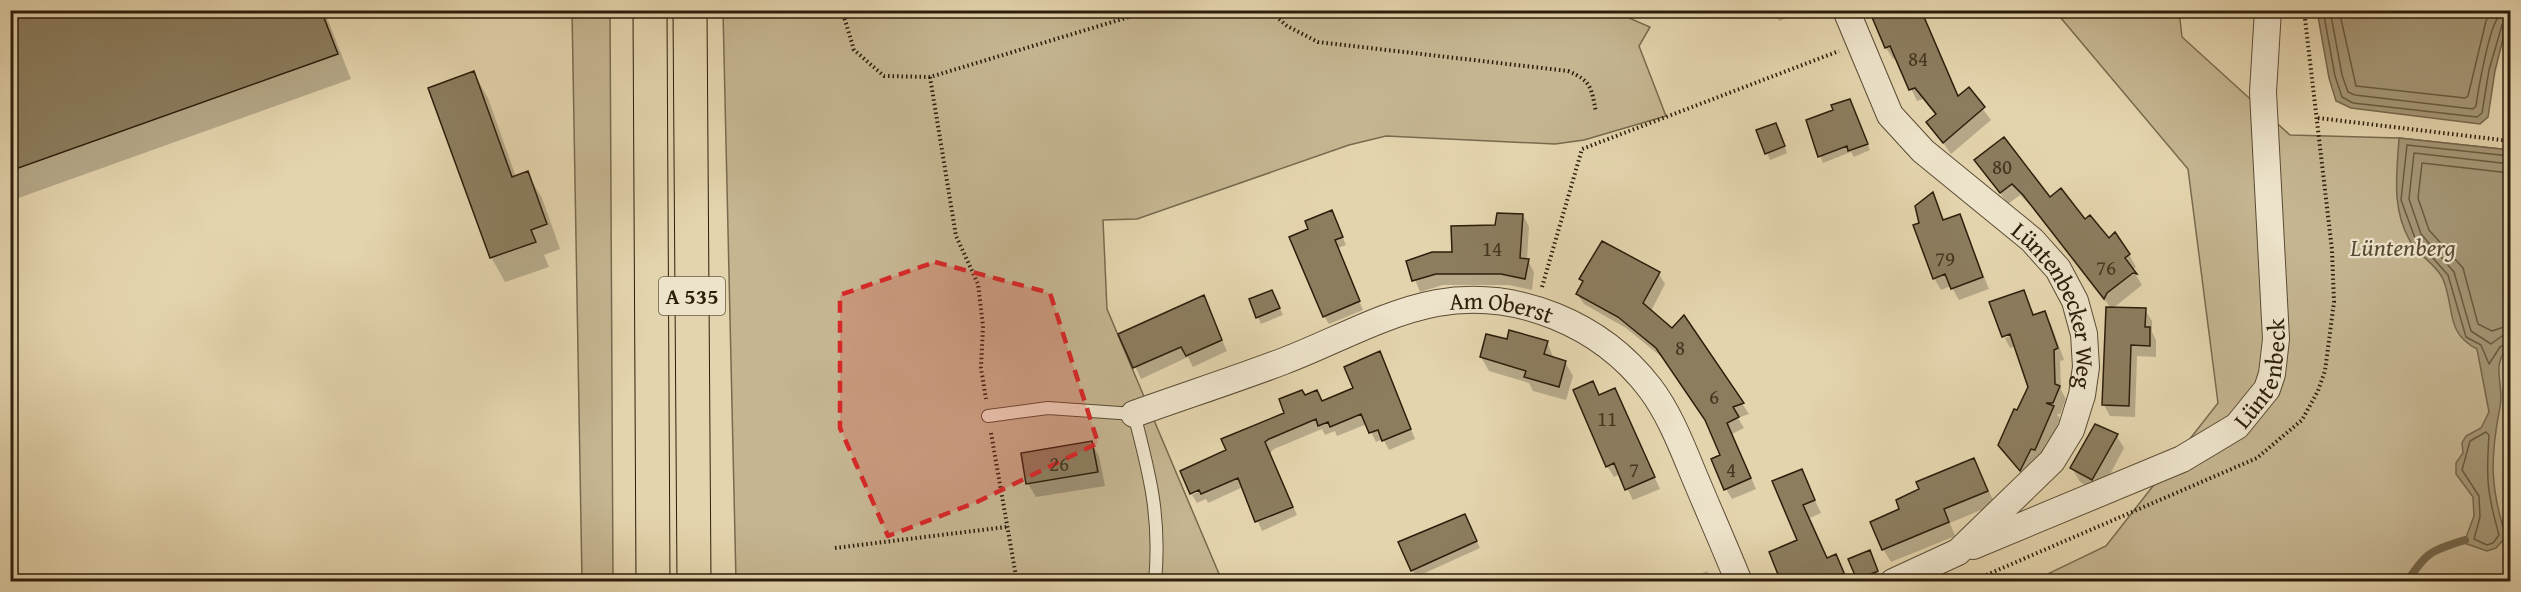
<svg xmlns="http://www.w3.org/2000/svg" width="2521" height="592" font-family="'Gentium Book Plus',serif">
<rect width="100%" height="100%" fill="#e4d4ad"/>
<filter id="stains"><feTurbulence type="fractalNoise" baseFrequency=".00333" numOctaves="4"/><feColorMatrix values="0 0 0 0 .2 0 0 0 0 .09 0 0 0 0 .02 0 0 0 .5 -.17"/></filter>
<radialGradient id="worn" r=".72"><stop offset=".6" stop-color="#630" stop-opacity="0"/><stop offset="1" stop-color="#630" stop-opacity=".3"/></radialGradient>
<!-- green -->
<path fill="#c5b591" stroke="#786a4e" stroke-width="1.5" d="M572,11H610L613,581H582Z
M723,11H1613L1650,27L1639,46L1666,116L1584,140L1555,144L1386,136L1349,145L1137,219L1103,220L1107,309L1222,581H736Z
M2055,11H2179L2182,37L2290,135L2399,138L2510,150V581L2031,582L2106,546L2218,403L2188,169Z"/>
<!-- water -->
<path fill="#a59676" stroke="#75664b" stroke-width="1.5" d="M2317,11H2510L2495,71L2488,117L2480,124L2351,108L2336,101L2329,78Z
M2399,138L2510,150V346C2489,364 2505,385 2500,407C2490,458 2490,487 2506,537L2496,548L2487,551L2464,543L2474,516L2473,497L2456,474V463L2463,453L2462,443L2466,436L2481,428L2489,412L2477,349C2445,333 2455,308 2443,279C2437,265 2418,255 2410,241C2391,208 2397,173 2399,138Z"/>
<!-- shadow -->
<path fill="#0003" d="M10,10H324L351,79L10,201Z
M1773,10H1807L1779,21Z
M1870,10H1921L1959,97L1968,89L1991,120L1951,154L1928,122L1936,116L1923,99L1917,101L1897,58L1893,59L1886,48Z
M474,73L488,98L516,177L527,173L542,198L560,249L544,255L549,267L505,282L491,257Z
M1850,101L1870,150L1854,157L1851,152L1823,163L1807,121L1835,111Z
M1776,124L1787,153L1770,160L1758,131Z
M1976,161L2049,199L2129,255L2136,267L2125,273L2136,275L2142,285L2112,309L2145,310L2152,321V332L2156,340V357L2137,356L2135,417L2110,416L2104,405L2111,308L2032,207L2020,195L2008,204Z
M1932,195L1945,221L1960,216L1989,289L1959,300L1951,286L1941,290L1934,278L1921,224Z
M1331,211L1346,245L1338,248L1363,310L1329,324L1324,316L1310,230Z
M1523,215L1529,227L1527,259L1534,272L1532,290L1509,285H1443L1420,292L1408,262L1453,253L1497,226Z
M1659,274L1665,284L1651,311L1672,330L1684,317L1749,414L1738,418L1744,428L1732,434L1756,489L1732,499L1726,489L1722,456L1709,425L1664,359L1626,328L1584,304L1577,294L1583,283L1581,279Z
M2023,291L2035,316L2044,313L2051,324L2064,360L2060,361L2061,390L2066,399L2060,414H2057L2060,419L2042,461L2027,481L2000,445L2029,387L2016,346L2010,348L2005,338L2018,333Z
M1203,297L1227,351L1193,367L1188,357L1141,379L1120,334Z
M1275,298L1283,315L1261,324L1258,317Z
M1508,341L1547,342L1554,359L1565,362L1573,376L1566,400L1533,391L1529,383L1489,371L1481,357Z
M1380,353L1415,439L1389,450L1383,439L1376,442L1367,424L1337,436L1335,431L1325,435L1322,429L1274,449L1270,453L1297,515L1262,531L1243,487L1208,503L1206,499L1197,503L1192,495L1207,488L1228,451L1286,413L1305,397L1323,403L1355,389Z
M1593,383L1600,396L1615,390L1660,489L1633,500L1620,474L1614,477L1607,466Z
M2116,435L2124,448L2100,493L2080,482L2072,468Z
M1091,443L1099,456L1105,486L1036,497L1028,484L1023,455Z
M1974,460L1995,504L1950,523L1955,536L1891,562L1883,549L1901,510L1921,490Z
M1801,471L1821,513L1810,518L1828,559L1835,556L1848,582H1785L1799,541Z
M1468,522L1480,548L1416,577L1400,543Z
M1870,552L1881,578L1872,582H1859L1850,560Z
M1707,571L1713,582H1684Z"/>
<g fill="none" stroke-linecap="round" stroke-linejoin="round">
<!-- shore -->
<path stroke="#685a40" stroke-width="1.5" d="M2323,10L2335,76L2342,97L2353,103L2477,117L2482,113L2489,70L2502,25L2510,20
M2330,10L2342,75L2348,92L2355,95L2473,109L2476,106C2478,91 2489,28 2498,18C2501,13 2505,13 2510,12
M2339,10L2356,86L2465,98L2468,96L2486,21L2492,10
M2510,156L2407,145L2401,200L2415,238L2448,275L2466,337L2481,345L2489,364L2500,347L2510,342
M2510,164L2414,153L2409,199L2421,234L2454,272L2471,331L2491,344L2502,336L2510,334
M2510,173L2422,163L2418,198L2429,230L2463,268L2478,324L2492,331L2510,325
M2486,432L2489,435C2486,479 2487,492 2499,535L2493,543L2487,545L2474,539L2480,517L2479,496L2462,470L2470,441Z"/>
<!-- stream -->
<path stroke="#75664b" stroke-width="8" d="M2407,582C2427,551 2431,551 2465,540"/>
</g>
<!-- building -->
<path fill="#8c7d5f" stroke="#2c1e0b" stroke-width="1.5" d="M10,10H321L338,54L10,171Z
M1869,10H1921L1958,96L1969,87L1985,107L1943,143L1926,122L1936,114L1915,88L1909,90L1890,46L1885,48Z
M474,71L512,177L528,171L547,224L531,230L536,242L490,258L428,88Z
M1850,99L1868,144L1848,151L1847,146L1818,157L1806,120L1833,110L1831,105Z
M1776,123L1785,146L1765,154L1756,130Z
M2004,137L2050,197L2061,188L2085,219L2090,215L2109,238L2115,232L2130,254L2125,258L2137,274L2133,273L2107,293L2104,299L2023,195L2012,184L2000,193L1974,160Z
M1933,192L1943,220L1960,214L1983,277L1951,289L1945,274L1933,279L1913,225L1919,223L1915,206Z
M1332,210L1343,237L1335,240L1360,301L1323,317L1289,237L1308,229L1305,221Z
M1497,213L1523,214L1520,258L1529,259L1525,279L1501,274H1436L1412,281L1406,261L1432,252H1452L1451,226L1495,225Z
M1602,241L1660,272L1643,303L1672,328L1684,315L1744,403L1733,407L1739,417L1727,423L1751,478L1724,490L1711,459L1720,455L1705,420L1656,348L1618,317L1576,294L1583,281L1579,279Z
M1272,290L1280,308L1256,318L1249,299Z
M2024,290L2033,315L2045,311L2058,348L2054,350L2055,384L2060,386L2053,403H2046L2054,406L2035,450L2031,449L2020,471L1998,445L2014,409L2017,410L2028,387L2010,334L2002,337L1989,302Z
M1204,295L1222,340L1186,356L1181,347L1133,368L1118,334Z
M2106,307L2146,308L2145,327H2150V346L2131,345L2129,406L2102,405Z
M1509,330L1548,341L1544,354L1566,361L1559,387L1524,377L1526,371L1480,357L1486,334L1507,339Z
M1380,351L1411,429L1382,441L1378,430L1369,433L1361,414L1330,427L1328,422L1318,426L1316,419L1269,439L1265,442L1293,507L1255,522L1238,478L1201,494L1199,490L1190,494L1180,471L1226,450L1221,439L1284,413L1279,399L1302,390L1305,395L1317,390L1322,401L1353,388L1344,367Z
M1593,381L1599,395L1615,388L1655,477L1625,490L1614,463L1606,467L1573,390Z
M2095,424L2118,434L2092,480L2070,468Z
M1092,441L1098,472L1026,484L1021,453Z
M1974,458L1988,491L1944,509L1949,522L1882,550L1870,522L1899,509L1896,500L1919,489L1916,482Z
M1802,469L1815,500L1803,505L1827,558L1836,554L1844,573L1825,582H1781L1769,552L1797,540L1772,481Z
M1465,514L1477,541L1411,571L1398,542Z
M1870,550L1878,571L1857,580L1848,559Z"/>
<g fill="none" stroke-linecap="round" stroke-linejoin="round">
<!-- service casing -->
<g stroke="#5a4c34" stroke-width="14">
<path id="service" d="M988,416L1048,408L1134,414C1150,475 1161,518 1155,582"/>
</g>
<!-- minor casing -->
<g stroke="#5a4c34" stroke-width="28">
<g id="minor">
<path id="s1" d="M1846,10L1890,115L1923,151L2032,240L2058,269L2075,301L2084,334L2086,367L2082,395L2071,430L2052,461L1958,552L1893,582"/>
<path id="s2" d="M1134,414C1184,396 1234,380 1284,361C1334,342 1384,313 1437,303C1517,289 1601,324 1650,388C1669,413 1681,444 1693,473C1708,509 1724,545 1739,582"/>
<path id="s3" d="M1973,546L2182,459L2237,426L2267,389L2272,374L2276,339L2263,92L2268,10"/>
</g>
</g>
<!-- motorway casing -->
<g stroke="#2c1e0b" stroke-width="35">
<path id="motorway" d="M650,10L653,582
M690,10L694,582"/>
</g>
<!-- path -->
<path stroke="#2c1e0b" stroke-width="4" stroke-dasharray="1.5 3" stroke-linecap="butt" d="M842,10L854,50L884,76L930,77L1152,10
M1269,10L1287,26L1318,42L1568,71C1592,81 1591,88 1596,112
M930,77L956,236L978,284L983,326L981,368L986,399
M2318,118L2510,141
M1542,287L1582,149L1839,51
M991,433L1017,582
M835,548L1006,527
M1970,582L2257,458L2302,420L2318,391L2325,371L2334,302L2332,250L2304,10"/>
<!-- service -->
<use href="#service" stroke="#ede3ca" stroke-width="12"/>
<!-- minor -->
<use href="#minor" stroke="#ede3ca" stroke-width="26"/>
<!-- motorway -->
<use href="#motorway" stroke="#e4d4ad" stroke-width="33"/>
</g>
<!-- marked area -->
<path fill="#d62828" fill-opacity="0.2" stroke="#d62828" stroke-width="4.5" stroke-dasharray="12 8" stroke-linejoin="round" d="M935,262L1050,293L1098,443L977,502L888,536L840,428V295Z"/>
<g text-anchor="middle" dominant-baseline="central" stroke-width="4.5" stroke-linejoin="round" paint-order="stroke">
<!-- number labels -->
<g font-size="21" fill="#443620">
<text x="1918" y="58">84</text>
<text x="2002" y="166">80</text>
<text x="1492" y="248">14</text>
<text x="1945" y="258">79</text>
<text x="2106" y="267">76</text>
<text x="1680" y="347">8</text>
<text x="1714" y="396">6</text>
<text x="1607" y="418">11</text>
<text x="1059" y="463">26</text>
<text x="1634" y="469">7</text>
<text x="1731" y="469">4</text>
</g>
<!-- shield labels -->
<rect fill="#ede3ca" stroke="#665944" stroke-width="1.5" x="659" y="277" width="66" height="38" rx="4.5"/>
<g font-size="22" font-weight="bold" fill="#2c1e0b">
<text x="692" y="296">A 535</text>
</g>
<!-- park labels -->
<g font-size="24" font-style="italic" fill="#5a4b33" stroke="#ede3ca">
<text x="2403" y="247">Lüntenberg</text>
</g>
<!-- street labels -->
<g font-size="24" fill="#2c1e0b" stroke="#ede3ca">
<text stroke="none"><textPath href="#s1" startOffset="375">Lüntenbecker Weg</textPath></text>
<text stroke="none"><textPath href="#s2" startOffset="388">Am Oberst</textPath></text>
<text stroke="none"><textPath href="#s3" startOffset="351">Lüntenbeck</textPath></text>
</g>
</g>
<!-- margin -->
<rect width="2521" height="592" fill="none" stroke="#e4d4ad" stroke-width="36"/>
<rect x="12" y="12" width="2497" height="568" fill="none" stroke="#2c1e0b" stroke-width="3"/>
<rect x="18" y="18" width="2485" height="556" fill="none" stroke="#2c1e0b" stroke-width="1.5"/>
<rect width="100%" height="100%" filter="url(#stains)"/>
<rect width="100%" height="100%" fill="url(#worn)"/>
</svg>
